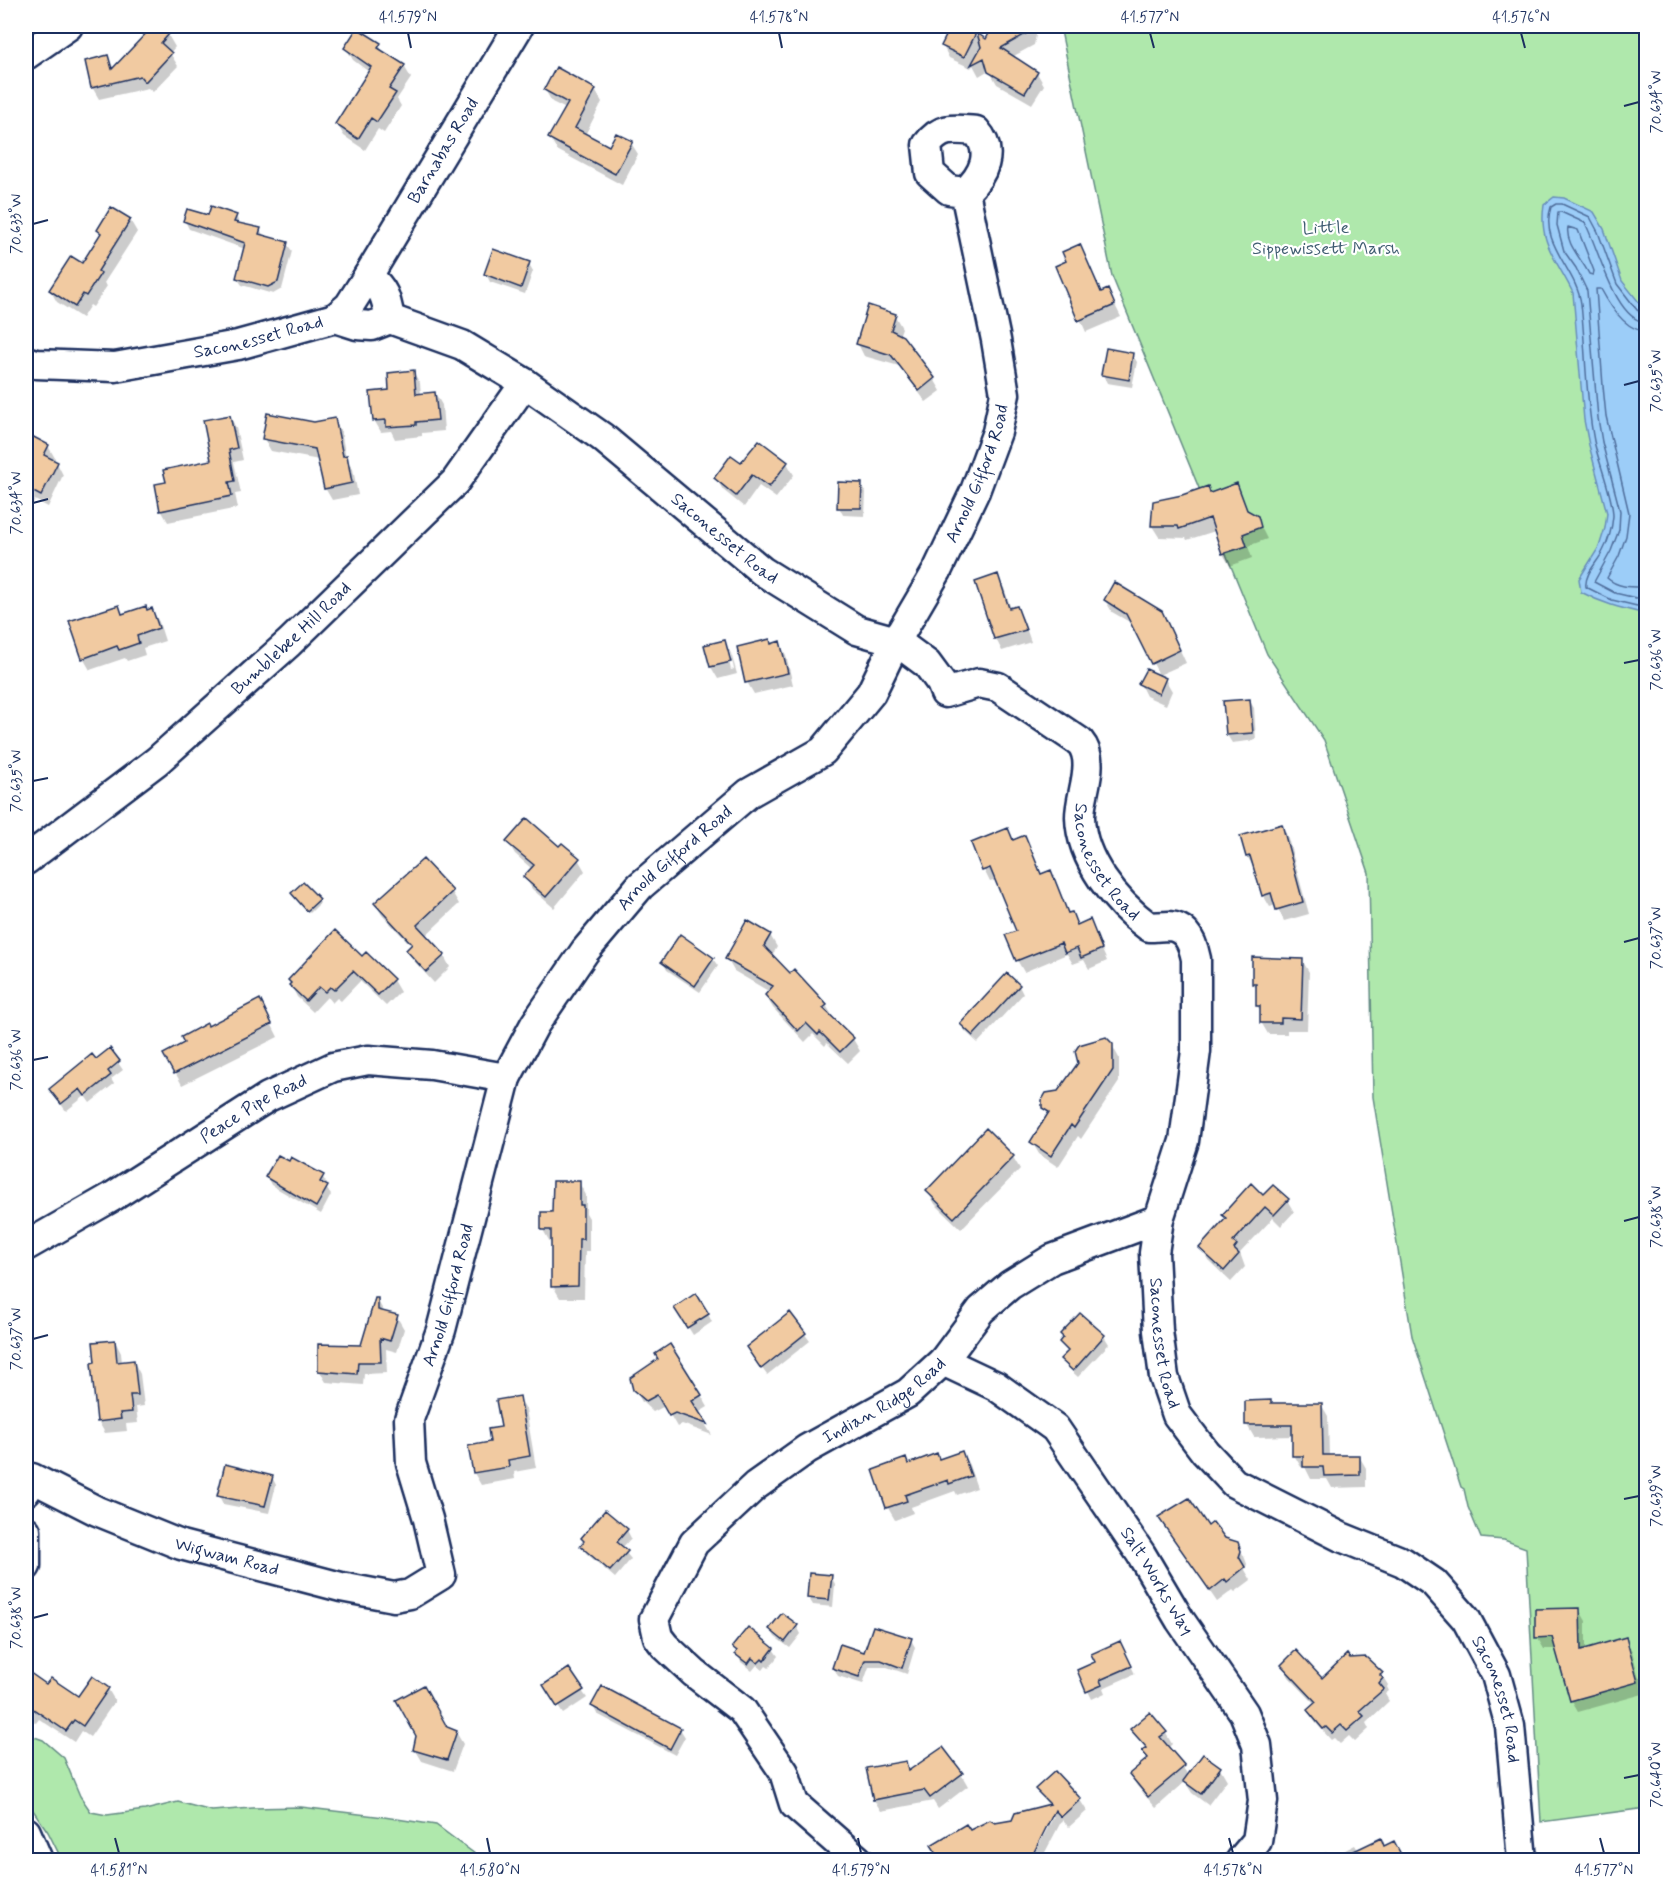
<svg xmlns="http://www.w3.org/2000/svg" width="1672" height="1886" font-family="Mynerve,sans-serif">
<rect width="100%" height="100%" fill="#fff"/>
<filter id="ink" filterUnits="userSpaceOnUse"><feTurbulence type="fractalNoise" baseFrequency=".0167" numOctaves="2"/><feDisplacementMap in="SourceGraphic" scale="12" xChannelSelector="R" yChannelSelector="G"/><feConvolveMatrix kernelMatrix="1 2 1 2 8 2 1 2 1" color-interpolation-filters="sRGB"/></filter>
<g filter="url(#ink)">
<!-- green -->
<path fill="#afe8ac" stroke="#658c85" stroke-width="1.5" d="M1060,26H1646V1808L1541,1822L1526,1548L1504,1540L1481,1538L1468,1507L1464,1489L1461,1487L1412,1336L1373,1097L1369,873L1324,740L1267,654L1112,276Z
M26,1734L43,1740L64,1758L80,1796L91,1812L107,1815L145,1810L178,1802L212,1811L253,1808L301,1807L384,1817L436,1825L483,1860H62L48,1832L26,1800Z"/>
<!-- water -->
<path fill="#9ccdf8" stroke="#688eba" stroke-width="1.5" d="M1554,197L1564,198L1594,212L1604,229L1622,281L1646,311V605L1642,613C1620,608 1601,603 1581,592L1579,579L1599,547L1605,528L1607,513L1589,445L1584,420L1573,293C1558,261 1538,244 1544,205Z"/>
<!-- shadow -->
<path fill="#0003" fill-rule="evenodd" d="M155,26H158L168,35L175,47L170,53L178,66L153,92L148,88L99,99L92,87L107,57L114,69Z
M953,26H959L986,41L995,26H1038L1034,45L1012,57L1037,73L1044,85L1032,104L997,84L989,70L979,76L973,65L971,68L949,58L943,46Z
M379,45L385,55L404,66L411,78L397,99L401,106L384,133L378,129L365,150L344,136L337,124L369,72L353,60L346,48Z
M545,90H595L602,102L585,135L609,148L631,143L638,154L622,185L557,150L550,138L566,109L552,102Z
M209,216H236L240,225L260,230L265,237L287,244L292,251L282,289L273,294L242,285L237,278L245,249L189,229L185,221Z
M130,220L137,232L104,283L107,286L93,307L90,305L82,318L57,302L50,290L82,265L101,235L99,230Z
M1080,246L1102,293L1108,291L1121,317L1086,332L1057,267L1068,262Z
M529,264L533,271L525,294L490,282L486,274Z
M895,316L902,328L899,336L934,379L941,391L926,402L899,366L864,356L858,344Z
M1132,354L1137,362L1132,387L1107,383L1103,375Z
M413,372L420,383L421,395L435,393L442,405L444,431L422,433V436L395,439L391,431L381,432L374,420L391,392Z
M230,416L236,428L243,460L234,462L241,493L235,494L238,508L168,522L161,510L167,483L213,461Z
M334,420L341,431L346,458L353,469L358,495L332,500L325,488L319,460L271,451L264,439Z
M26,434L48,446L55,458L54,461L57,463L63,475L48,507L35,500L29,511L26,509Z
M787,463L794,475L776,498L759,486L744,507L723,490L716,478L741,465Z
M861,485L866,492L865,516L843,515L839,507Z
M1236,485L1249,513L1256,517L1267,539L1248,546L1252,558L1230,566L1223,554L1215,531L1187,540L1186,538L1159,537L1152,526Z
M997,576L1004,588L1011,609L1016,607L1023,619L1031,642L1002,651L996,639L977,583Z
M1105,600L1168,624L1186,663L1159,675L1133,624L1112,612Z
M118,606L123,615L152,610L159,622L165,641L143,648L145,655L127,661L125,658L90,670L83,658Z
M724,642L731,653L737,674L718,679L711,667L706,646ZM727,652H730L734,669L731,670Z
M779,643L786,655L793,685L754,694L747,682Z
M26,662L29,687H26Z
M1165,679L1172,691L1166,705L1146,696L1140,684Z
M1249,700L1254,708L1256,740L1232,743L1227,735L1224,703Z
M1282,826L1288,838L1309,914L1284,921L1276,905L1270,907L1263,895L1254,868L1247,856Z
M1008,830L1014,841L1024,837L1042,875L1050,872L1069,914H1071L1078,926L1089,921L1107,961L1089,969L1084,960L1073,964L1067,954L1024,972L1017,960L1018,932L996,880L990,882L984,870Z
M508,842L559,848L578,859L585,871L554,908L532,889L525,877L532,869L515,854Z
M423,861L452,892L459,904L425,936L444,956L450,967L434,983L415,962L408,950L412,946L382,915L375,903Z
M294,897L318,900L320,903L310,913Z
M770,935L777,947L772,956L790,975L826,1005L833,1017L831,1019L853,1039L860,1051L848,1063L827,1043L825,1046L813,1034L805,1042L773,1008L766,996L770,992L734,971L727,959Z
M363,958L393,980L400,992L386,1006L360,981L341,1001L337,998L332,1003L327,997L313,1012L297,997L291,985L290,981Z
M713,959L718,966L700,992L667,970L663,962Z
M1302,960L1309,972L1307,1030H1287V1034H1268L1261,1022L1262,1013L1257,1006L1258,991L1253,984Z
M1019,986L1023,994L978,1043L966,1032L961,1025Z
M266,1013L278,1037L182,1085L165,1054L186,1044L207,1028Z
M1112,1045L1119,1058V1082L1081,1139L1078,1136L1058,1167L1039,1154L1032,1142L1049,1116L1044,1107L1058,1092L1080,1063Z
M110,1051L123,1070L111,1079L114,1084L90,1103L85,1096L66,1111L55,1096Z
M986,1131L1013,1157L1020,1169L961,1229L935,1204L928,1192Z
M322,1176L327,1184L325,1186L331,1195L321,1214L271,1185L267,1177Z
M579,1183L586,1195V1213L589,1218V1251H585L584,1298H560L553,1286V1242H550L543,1230Z
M1264,1197L1287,1200L1294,1212L1281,1226L1273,1218L1240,1253L1245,1267L1231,1282L1208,1260L1201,1248L1227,1220L1224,1215Z
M377,1299L384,1312L397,1317L404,1329L397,1352L386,1349L387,1373L364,1374L363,1385L326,1382L319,1370L362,1346Z
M708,1314L712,1322L693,1335L681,1316Z
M790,1315L810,1341L767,1375L752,1355Z
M1081,1315L1104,1336L1109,1344L1078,1377L1067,1367L1062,1359L1068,1353L1061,1342Z
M115,1341L121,1353L122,1363L134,1362L140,1374L144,1406L136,1407L138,1423L126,1424L127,1431L105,1433L98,1421Z
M635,1390L701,1395L708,1407L698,1413L712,1435L682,1424L677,1427L665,1406L653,1412L642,1402Z
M519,1397L526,1409L536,1468L514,1472L515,1479L481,1485L474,1473L470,1447L492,1443Z
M1246,1402L1272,1405L1321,1404L1328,1416L1329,1457L1359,1456L1366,1468V1487L1332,1488L1327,1479H1311L1305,1467H1301L1294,1455V1436L1254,1437L1247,1425Z
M962,1453L969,1465L977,1488L957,1495L955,1491L911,1507L913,1513L895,1520L888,1508L875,1471L940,1460Z
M272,1477L276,1485L269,1513L223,1504L219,1496Z
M1208,1528L1225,1539L1237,1544L1244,1556L1247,1564L1245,1570L1251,1580L1235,1592L1233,1590L1217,1602L1167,1529Z
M627,1530L631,1538L622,1548L631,1559L615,1578L586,1553L582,1546Z
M831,1576L835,1584L833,1607L813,1605L808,1597Z
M1579,1609L1586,1621V1650L1625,1639L1632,1651L1639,1678L1646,1670V1691L1641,1684L1643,1694L1578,1712L1571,1700L1557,1649H1544L1537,1637Z
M797,1626L801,1634L790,1648L775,1637L771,1630Z
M911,1640L915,1647L907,1674L887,1667H869L863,1684L838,1676L834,1668L865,1654Z
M734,1647L773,1649L778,1656L769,1668L766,1666L763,1670L757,1665L752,1671L741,1662Z
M1124,1651L1135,1674L1103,1688L1105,1693L1092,1699L1088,1691Z
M1350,1659L1381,1674L1388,1685L1387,1687L1389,1691L1385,1694L1389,1701L1366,1723L1369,1729L1355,1742L1349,1736L1340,1744L1334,1738L1331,1740L1315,1722L1308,1711L1315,1704L1289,1677L1283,1665L1322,1680Z
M26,1671L47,1686L78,1699L108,1689L115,1701L90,1737L81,1731L74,1742L39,1719L36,1723L26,1716Z
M602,1688L680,1729L685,1737L675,1755L597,1714L593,1706Z
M582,1691L587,1698L563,1714L549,1693Z
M446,1728L456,1732L463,1744L453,1771L422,1761L415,1749Z
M1132,1729L1165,1732L1172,1744L1168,1748L1189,1776L1220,1768L1227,1780L1208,1805L1192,1793L1185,1782L1156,1808L1137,1786L1130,1774L1148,1759L1144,1752L1147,1750Z
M905,1763L910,1771L961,1774L968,1786L938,1809L933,1801L881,1811L874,1800Z
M1055,1773L1080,1800L1087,1811L1069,1827L1062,1820L1041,1860H1031L1054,1816H1050L1028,1860H942L933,1846L970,1832L1013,1821L1049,1806L1037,1790Z
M1393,1843L1403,1860H1310L1326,1852L1330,1858L1355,1845L1358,1850L1384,1847Z"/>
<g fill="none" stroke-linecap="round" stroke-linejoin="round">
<!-- shore -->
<path stroke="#4f6e9c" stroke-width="1.5" d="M1568,227L1578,230L1594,271L1593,275L1589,274C1582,259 1565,244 1568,227Z
M1646,315L1637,310L1617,284L1598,232L1590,217L1562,204H1556L1551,207C1539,244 1577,270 1581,304C1586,350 1585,395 1594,441C1598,461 1613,496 1613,516C1612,528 1609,540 1603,551C1598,562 1584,574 1586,587L1612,600L1637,606L1646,603
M1646,322C1615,321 1598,246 1585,223L1561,212H1558L1557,225L1564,251L1576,268L1587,291L1598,418L1602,442L1620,511L1619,530L1611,551L1594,582L1615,593L1636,598L1646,596
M1646,331C1626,331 1610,306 1601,289H1596L1603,386L1606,416L1629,513L1626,536L1619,556L1607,578C1618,588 1632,587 1646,587"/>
</g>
<!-- building -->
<path fill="#f1caa1" stroke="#1b2f5e" stroke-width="1.5" d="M153,26H160L169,34L161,43L172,53L145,82L140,76L91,88L85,61L108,55L112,69Z
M951,26H962L976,33L964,57L941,46Z
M993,26H1040L1001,48L1038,72L1025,93L988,72L984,58L971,65L981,47L977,33L986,39Z
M357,28L381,43L378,48L405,65L389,89L396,93L377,122L371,118L358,139L335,124L371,67L344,48Z
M556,67L596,89L575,128L609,146L616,133L633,141L615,174L548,138L568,103L544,90Z
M211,206L237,215L234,222L261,228L259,234L288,242L278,282L268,287L236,278L245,243L183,221L187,209L208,215Z
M111,207L131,219L98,271L101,273L86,296L83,294L75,307L49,290L71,256L82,263L101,233L97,230Z
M1080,244L1101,292L1108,289L1115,305L1078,321L1055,266L1066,261L1062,252Z
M493,249L530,262L521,288L484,274Z
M868,305L896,314L891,330L903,336L935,378L919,391L891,355L856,344Z
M1106,348L1133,353L1129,380L1101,375Z
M414,370L416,394L435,392L438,420L416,422V425L386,427V420L373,421L370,392L389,390L388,373Z
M267,413L314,422L335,418L343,456L347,455L352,483L324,489L315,449L262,439Z
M230,415L237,448L229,450L235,481L229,482L232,496L160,511L155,484L166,482L163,470L211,460L203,420Z
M26,433L49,445L44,455L58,462L41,496L26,488Z
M759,440L788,462L769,487L752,475L736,496L714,478L731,455L741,462Z
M838,482L862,483L861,508H837Z
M1237,483L1247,510L1258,516L1261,527L1243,534L1247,546L1222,554L1210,518L1179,529L1178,526H1151L1153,501L1182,495L1208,486L1210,493Z
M998,574L1009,608L1017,606L1026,630L994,639L975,582Z
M1114,582L1162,611L1180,650L1151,664L1126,614L1104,600Z
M119,605L122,614L146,606L147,610L152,608L159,628L137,636L139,643L119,650L117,646L82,659L69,621Z
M770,639L771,644L780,641L788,673L745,683L737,647Z
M725,640L731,662L710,667L704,645Z
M1146,669L1166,678L1159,694L1138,684Z
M1250,699L1253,733L1226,735L1223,701Z
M527,818L559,846L562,843L580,858L546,897L523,877L534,865L506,842Z
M1282,824L1303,902L1276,910L1271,893L1262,896L1250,856L1246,857L1240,836Z
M1008,828L1013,840L1025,835L1041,874L1051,870L1068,913L1072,912L1077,925L1090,919L1102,949L1081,958L1077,948L1065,953L1061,943L1016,961L1005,935L1016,931L990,868L982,871L971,843Z
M423,859L453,891L417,925L445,955L426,972L406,950L412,944L374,903Z
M303,882L320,899L307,911L291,893Z
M747,920L771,934L764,946L790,973L794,969L827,1005L823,1008L854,1038L840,1052L820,1032L818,1035L806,1023L798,1031L765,995L773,986L725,959Z
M335,930L362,956L366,952L394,979L378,995L353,971L334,990L330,987L325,992L319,987L306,1001L289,985L291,983L288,980Z
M680,934L714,958L695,986L661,962Z
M1252,957L1303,959L1301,1019L1281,1018V1023H1260V1006H1256V984H1252Z
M1007,973L1020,985L973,1036L960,1024Z
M260,999L272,1024L174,1074L163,1054L184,1043L181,1037L207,1023L208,1026Z
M1106,1037L1113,1044V1070L1074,1128L1071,1125L1051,1156L1030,1142L1049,1112L1042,1108V1100L1046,1093L1058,1091L1078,1063L1075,1051L1079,1045Z
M110,1048L120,1061L108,1071L111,1075L85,1096L80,1089L61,1104L49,1089L92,1054L96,1059Z
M986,1128L1014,1156L954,1218L926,1191Z
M278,1155L289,1161L291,1157L324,1175L320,1182L328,1186L316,1207L265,1177Z
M553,1181H580V1205H583V1239H579L578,1286L551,1287V1230H541V1212H552Z
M1251,1183L1263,1195L1273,1185L1289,1199L1274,1215L1265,1207L1233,1242L1237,1245L1234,1249L1239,1254L1224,1271L1199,1248L1226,1218L1222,1215Z
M696,1293L709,1314L687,1328L674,1308Z
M375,1298H378V1310L398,1315L390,1341L380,1338L381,1362H358L357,1374L318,1371V1344L361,1345Z
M790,1312L806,1333L761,1369L746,1347Z
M1080,1313L1105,1335L1073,1371L1060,1359L1068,1351L1059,1342L1063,1337L1060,1334Z
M115,1340L117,1362L134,1360L138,1395H130L132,1412L120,1413L121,1419L97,1422L91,1363L95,1362L93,1342Z
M670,1344L702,1395L692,1401L707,1424L675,1413L669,1416L657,1395L646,1401L633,1390L630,1378L658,1359L655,1354Z
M520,1396L530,1456L508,1460L509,1467L473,1473L468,1446L490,1442L488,1429L501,1427L496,1400Z
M1271,1400V1403H1322L1323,1455H1360V1475L1324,1476L1323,1467H1303V1456H1292V1425H1245V1401Z
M962,1451L971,1476L949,1484L948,1480L905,1495L907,1501L886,1508L873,1470L906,1458L908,1464L937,1453L939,1459Z
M225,1464L273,1476L265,1506L217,1496Z
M1189,1498L1208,1526L1213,1522L1225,1538L1238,1542L1241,1551L1239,1557L1245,1567L1227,1582L1225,1579L1210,1591L1158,1517Z
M605,1510L628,1529L617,1542L628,1551L610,1571L580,1546L584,1541L581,1538Z
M809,1573L832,1575L829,1600L807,1598Z
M1580,1608L1581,1650L1626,1637L1638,1682L1570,1701L1552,1637L1535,1638V1609Z
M782,1613L798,1625L785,1642L769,1629Z
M873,1626L912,1638L902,1668L881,1660H865L859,1677L832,1668L840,1644L864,1652Z
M748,1627L774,1648L764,1661L762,1659L758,1663L752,1658L748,1664L735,1654L737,1651L732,1647Z
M1120,1641L1132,1666L1100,1680L1102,1685L1086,1692L1077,1670L1095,1662L1091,1654Z
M1296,1650L1322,1678L1347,1654L1350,1658L1366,1657L1383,1673L1380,1675L1383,1678L1379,1683L1384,1689L1359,1711L1364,1716L1347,1731L1341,1725L1332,1733L1326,1727L1323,1729L1307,1710L1316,1702L1281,1665Z
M569,1668L584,1690L557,1707L543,1685Z
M26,1670L46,1684L51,1678L78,1696L92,1676L109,1688L83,1726L74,1720L66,1731L26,1704Z
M424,1685L447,1727L457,1731L447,1760L413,1750L416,1736L396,1700Z
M602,1686L681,1728L670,1749L591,1706Z
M1150,1712L1167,1732L1160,1737L1185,1766L1148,1797L1129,1774L1148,1758L1142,1751L1147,1748L1130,1729Z
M943,1747L963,1773L930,1798L924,1790L873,1800L866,1768L906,1761L908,1771Z
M1203,1754L1221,1767L1201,1794L1183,1781Z
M1055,1771L1081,1799L1061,1817L1055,1810L1030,1860H941L931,1845L966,1824L970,1830L990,1820L995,1823L1012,1820L1015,1813L1050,1804L1035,1789Z
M1381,1838L1384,1846L1394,1841L1404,1860H1335Z"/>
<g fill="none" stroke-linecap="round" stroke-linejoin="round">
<!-- minor casing -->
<g stroke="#1b2f5e" stroke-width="33">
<g id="minor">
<path d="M26,55L68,26"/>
<path d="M335,318L349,306L368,276"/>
<path id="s1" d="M390,319C386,298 385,290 368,276L519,26"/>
<path id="s2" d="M26,361L36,364L115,367L238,345L335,318L357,325L372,326L390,319L462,345L525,383L602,437L762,571L857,630L896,641L927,664L941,683L945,693L979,683L998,687L1080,742C1097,762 1080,793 1080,817C1081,860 1116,903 1149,927C1156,927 1162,926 1169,926C1187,927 1193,944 1196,959V1051L1184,1141L1159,1219L1154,1253L1158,1331L1164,1377L1177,1415L1205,1452L1234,1483L1341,1537L1403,1562L1434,1583L1466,1619L1496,1675L1510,1726L1522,1860"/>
<path id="s3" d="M26,860L157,761L289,643L455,482L525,383"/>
<path id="s4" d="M26,1246L112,1197L268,1097L333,1067L368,1060L432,1065L506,1078"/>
<path id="s5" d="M943,1361L996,1386L1055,1428L1141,1554L1180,1620L1244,1713L1257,1745L1263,1801L1257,1841L1241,1860"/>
<path id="s6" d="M26,1491L32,1478L97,1511L181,1545L341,1587L394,1597L410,1594L441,1575L428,1519L411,1463L409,1419L441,1330L506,1078L535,1024L585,951L640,886L749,793L823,751L871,693L896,641L937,571L975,491L997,432L1005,394L996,340L965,192L949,190L930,173L927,145C941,126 954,129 976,131C995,152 983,176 965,192"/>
<path d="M26,1531V1566"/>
<path d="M26,1832L38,1860"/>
<path id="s7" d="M858,1860L794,1804L784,1772L742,1710L694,1673L665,1646L658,1637L654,1619L694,1543L755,1486L807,1449L908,1393L943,1361L981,1310L1010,1285L1052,1259L1159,1219"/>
</g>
</g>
<!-- minor -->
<use href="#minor" stroke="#fff" stroke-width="28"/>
</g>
</g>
<!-- ticks -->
<path fill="none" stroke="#1b2f5e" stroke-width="2" d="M408,33L411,48M779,33L782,48M1150,33L1154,48M1521,33L1525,48M1624,106L1639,102M33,224L48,220M1624,385L1639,381M33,503L48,499M1624,663L1639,660M33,781L48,778M1624,942L1639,938M33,1060L48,1057M1624,1221L1639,1217M33,1339L48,1335M1624,1499L1639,1496M33,1618L48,1614M1624,1778L1639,1775M115,1838L119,1853M487,1838L490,1853M858,1838L861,1853M1229,1838L1233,1853M1600,1838L1604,1853"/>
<g text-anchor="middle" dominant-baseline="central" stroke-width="4.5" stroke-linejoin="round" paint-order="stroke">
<!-- street labels -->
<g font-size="18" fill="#1b2f5e" stroke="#fff">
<text stroke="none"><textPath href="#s1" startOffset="196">Barnabas Road</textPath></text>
<text stroke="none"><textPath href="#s2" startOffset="236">Saconesset Road</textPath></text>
<text stroke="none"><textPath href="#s6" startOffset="1748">Arnold Gifford Road</textPath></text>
<text stroke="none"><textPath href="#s2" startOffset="776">Saconesset Road</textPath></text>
<text stroke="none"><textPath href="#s3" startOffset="346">Bumblebee Hill Road</textPath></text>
<text stroke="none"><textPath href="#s2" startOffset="1334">Saconesset Road</textPath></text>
<text stroke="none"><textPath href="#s6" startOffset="1244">Arnold Gifford Road</textPath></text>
<text stroke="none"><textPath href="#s4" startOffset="266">Peace Pipe Road</textPath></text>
<text stroke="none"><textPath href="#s6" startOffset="740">Arnold Gifford Road</textPath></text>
<text stroke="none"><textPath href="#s2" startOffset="1872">Saconesset Road</textPath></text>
<text stroke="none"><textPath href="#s7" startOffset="648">Indian Ridge Road</textPath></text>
<text stroke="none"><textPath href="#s6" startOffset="225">Wigwam Road</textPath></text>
<text stroke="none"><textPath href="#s5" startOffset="315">Salt Works Way</textPath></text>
<text stroke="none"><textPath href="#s2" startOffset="2394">Saconesset Road</textPath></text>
</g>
<!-- park labels -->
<g font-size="18" fill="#405d72" stroke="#fff">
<text x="1326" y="228">Little<tspan x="1326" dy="21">Sippewissett Marsh</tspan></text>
</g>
</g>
<!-- margin -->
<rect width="1672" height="1886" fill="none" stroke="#fff" stroke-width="66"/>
<rect x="33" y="33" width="1606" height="1820" fill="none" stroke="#1b2f5e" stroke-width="2"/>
<g font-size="15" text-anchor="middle" fill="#1b2f5e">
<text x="408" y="22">41.579°N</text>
<text x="779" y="22">41.578°N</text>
<text x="1150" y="22">41.577°N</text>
<text x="1521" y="22">41.576°N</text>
<text transform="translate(1656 102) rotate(-90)" y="5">70.634°W</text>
<text transform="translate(16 224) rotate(-90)" y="5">70.633°W</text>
<text transform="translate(1656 381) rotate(-90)" y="5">70.635°W</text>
<text transform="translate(16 503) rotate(-90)" y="5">70.634°W</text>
<text transform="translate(1656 660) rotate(-90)" y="5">70.636°W</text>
<text transform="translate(16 781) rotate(-90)" y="5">70.635°W</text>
<text transform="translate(1656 938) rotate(-90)" y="5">70.637°W</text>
<text transform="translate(16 1060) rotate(-90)" y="5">70.636°W</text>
<text transform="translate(1656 1217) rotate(-90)" y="5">70.638°W</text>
<text transform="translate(16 1339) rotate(-90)" y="5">70.637°W</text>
<text transform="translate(1656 1496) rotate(-90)" y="5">70.639°W</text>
<text transform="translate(16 1618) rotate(-90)" y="5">70.638°W</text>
<text transform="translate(1656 1775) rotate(-90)" y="5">70.640°W</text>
<text x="119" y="1875">41.581°N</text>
<text x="490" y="1875">41.580°N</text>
<text x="861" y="1875">41.579°N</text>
<text x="1233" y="1875">41.578°N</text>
<text x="1604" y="1875">41.577°N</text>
</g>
</svg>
